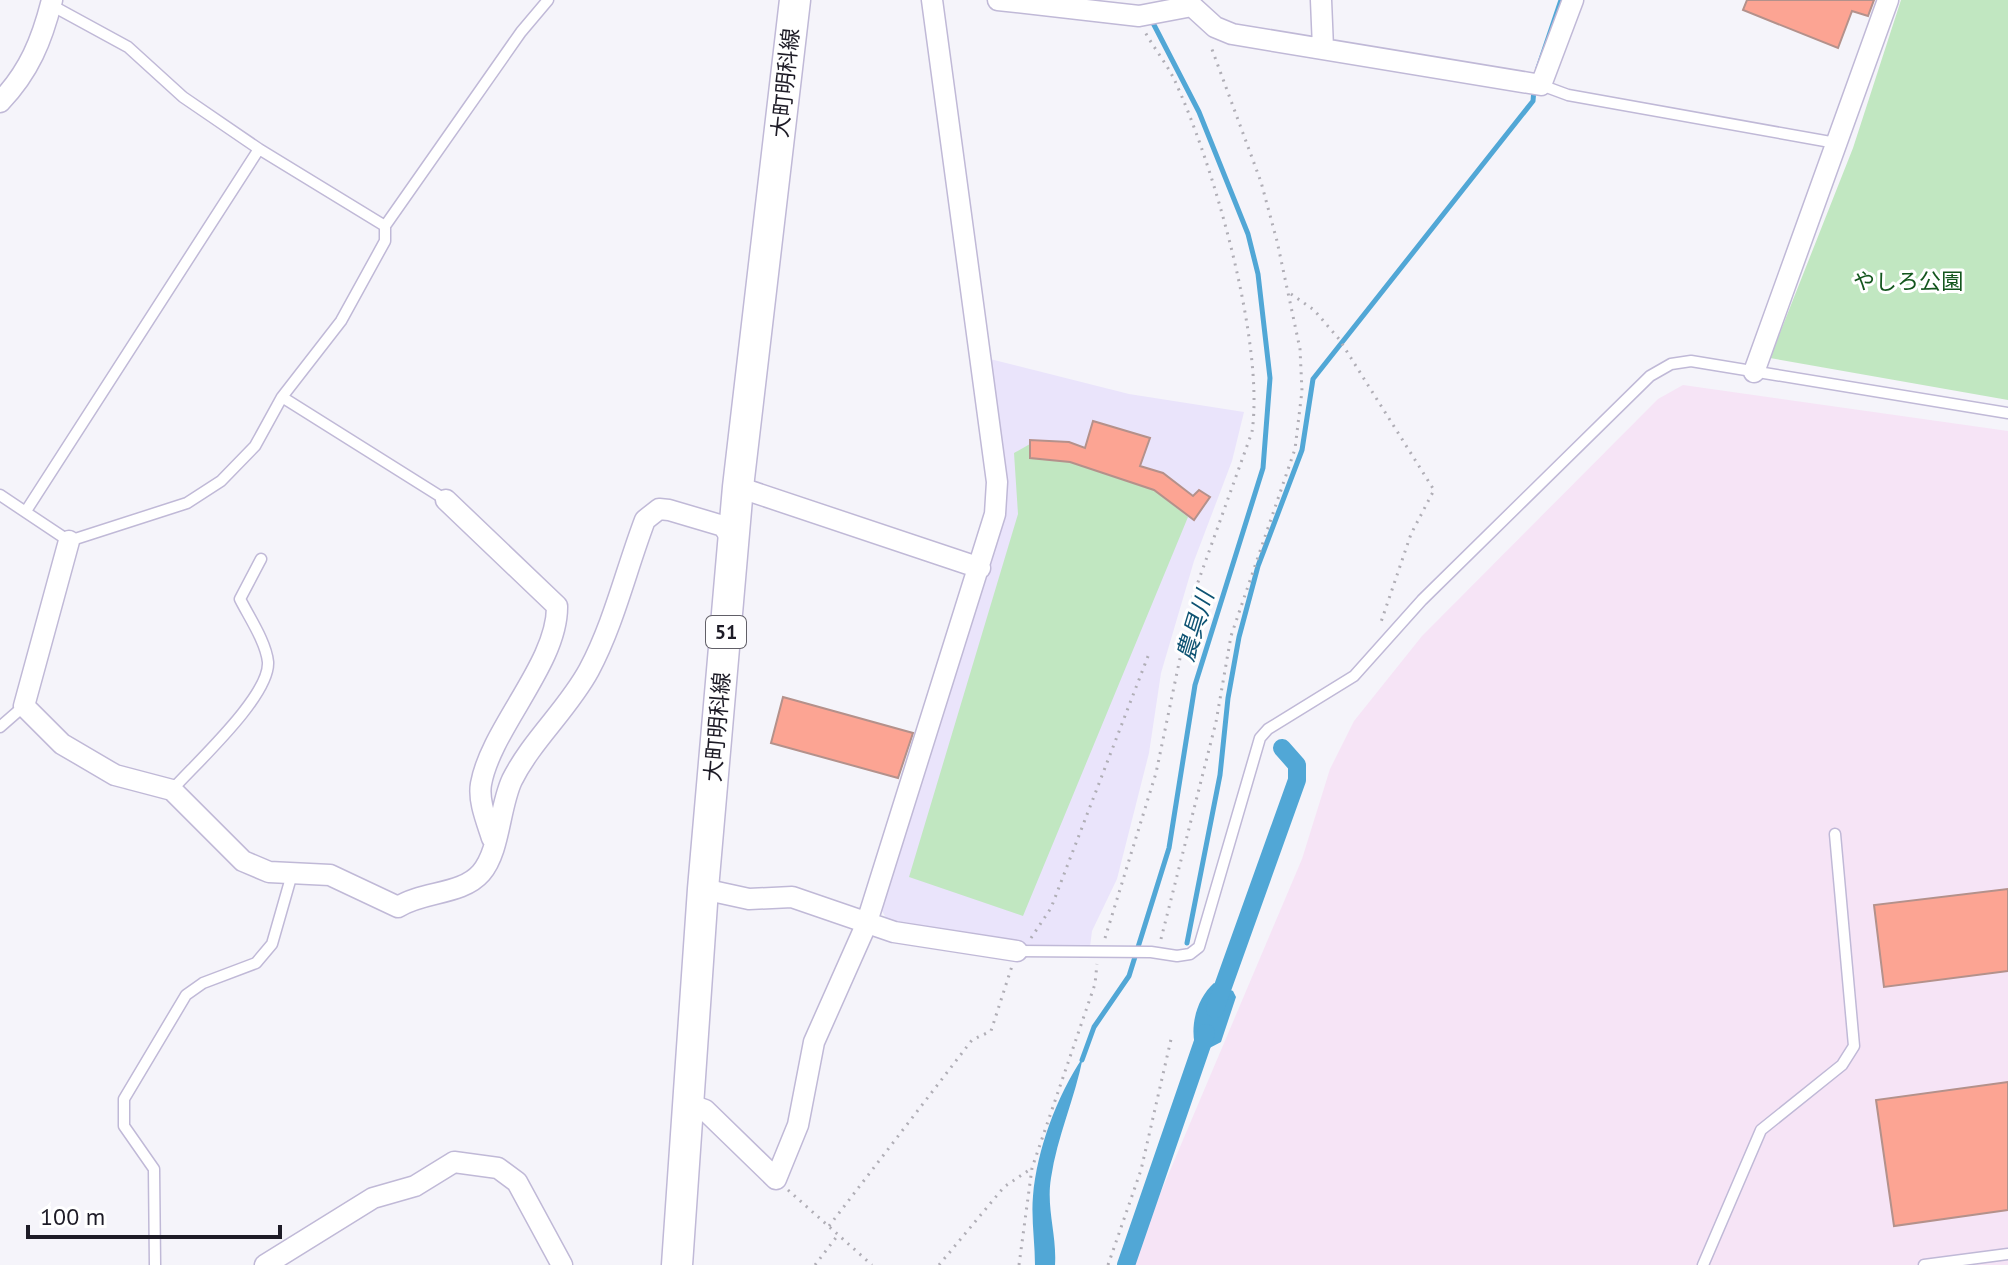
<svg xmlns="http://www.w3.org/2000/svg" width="2008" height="1265" font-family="'PT Sans','Noto Sans JP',sans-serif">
<rect width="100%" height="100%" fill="#f5f4fa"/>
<!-- built -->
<path fill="#eae4fb" d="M990,359L1129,394L1244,412L1232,461L1194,561L1161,673L1149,753L1117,879L1092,931L1090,947L1005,944L889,923L878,904L996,535Z"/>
<!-- industrial -->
<path fill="#f6e4f6" d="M1683,385L2008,431V1265H1130L1302,859L1330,769L1354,721L1422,636L1658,399Z"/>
<!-- green -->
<path fill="#c1e7c1" d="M1901,0H2008V400L1770,358L1853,148Z
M1030,444V458L1070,462L1154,490L1188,517L1023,916L909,877L1018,514L1014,453Z"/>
<!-- water -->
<path fill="#51a7d6" d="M1214,983L1233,991L1236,997L1221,1042L1198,1054C1188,1032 1195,1000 1214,983Z
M1083,1057C1075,1098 1057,1137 1051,1178C1046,1208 1057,1235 1055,1265H1035C1035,1243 1031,1218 1033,1196C1037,1149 1057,1096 1083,1057Z"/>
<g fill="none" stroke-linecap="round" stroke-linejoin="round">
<!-- stream -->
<path stroke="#51a7d6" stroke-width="5" d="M1538,68L1561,0
M1187,943L1220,775L1228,698L1239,637L1258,566L1302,450L1313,379L1533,101L1534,89
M1082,1060L1094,1027L1129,976L1169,848L1195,685L1263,468L1270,378L1258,274L1248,234L1199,112L1152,21"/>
<!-- canal -->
<path stroke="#51a7d6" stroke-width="18" d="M1215,1009L1297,780V765L1282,748
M1126,1265L1206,1033"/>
</g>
<!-- building -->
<path fill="#fca493" stroke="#b4918b" stroke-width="2" d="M1747,0H1874L1868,16L1852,11L1838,48L1743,10Z
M1093,421L1150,438L1140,466L1163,473L1193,496L1199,490L1210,497L1194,520L1154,490L1070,462L1030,458V440L1069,442L1085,448Z
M783,697L913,733L898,778L771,743Z
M2008,889V971L1884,987L1874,905Z
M2008,1082V1210L1894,1226L1876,1100Z"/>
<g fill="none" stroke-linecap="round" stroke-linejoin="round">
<!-- lane casing -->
<g stroke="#c0b9d7" stroke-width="13">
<path id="lane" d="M51,5L128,47L183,97L259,149L385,226
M1541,85L1568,95L1836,143
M282,397L446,500
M0,495L69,541L187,503L221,481L255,446L282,397L341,321L385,241V226L521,32L548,0
M26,511L259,149
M0,727L24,706
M172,790C196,763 270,696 268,662C266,642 249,617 240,599L261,559
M1017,951L1151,952L1177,956L1190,954L1199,947L1260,738L1268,729L1354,676L1422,600L1650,376L1671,364L1691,361L2008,413
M155,1265L154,1169L124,1126V1099L186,995L203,983L256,963L272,944L292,874
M1703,1265L1761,1130L1842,1065L1854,1046L1835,834
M1924,1265L2008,1254"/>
</g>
<!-- street casing -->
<g stroke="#c0b9d7" stroke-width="23">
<path id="street" d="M998,0L1139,16L1192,6L1215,27L1232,34L1541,85L1573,0
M1321,0L1323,48
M0,102C29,72 42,40 52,0
M1754,372L1888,0
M738,487L980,568
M446,500L557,606C558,663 491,728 481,784C478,801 487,822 492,838
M69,541L24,706L62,744L115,775L172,790L243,861L269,872L330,875L398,907C423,891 462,895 481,873C500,851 499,808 512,780C532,740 568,709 589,670C614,623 626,570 645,520L659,509L669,510L723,526L734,542
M703,889L749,899L792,897L894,932L1017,951
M691,1105L705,1110L776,1179L798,1125L814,1042L866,925L995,514L997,482L932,0
M265,1265L373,1198L415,1186L454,1162L498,1168L517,1182L562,1265"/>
</g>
<!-- primary casing -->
<g stroke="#c0b9d7" stroke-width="33">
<path id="primary" d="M677,1265L703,889L738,487L795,0"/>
</g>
<!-- path -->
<path stroke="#b0aeb6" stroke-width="3" stroke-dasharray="2 6" stroke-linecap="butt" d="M1291,294L1314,310L1339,339L1434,490L1411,534L1380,625
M1031,938L1051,908L1150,651
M1105,938L1156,773L1193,596L1252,432C1265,343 1213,162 1174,79C1166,63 1154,48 1145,32
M1161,939L1216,722L1231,636L1295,449L1302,391L1300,349L1277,241L1261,182L1210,44
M788,1190L872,1265
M829,1226L972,1040L991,1031L1012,966
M815,1265L838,1235
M939,1265L1004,1187L1032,1168
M1019,1265L1032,1168L1095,984L1097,964
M1108,1265L1141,1170L1172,1035"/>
<!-- lane -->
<use href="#lane" stroke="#fff" stroke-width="10"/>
<!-- street -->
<use href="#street" stroke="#fff" stroke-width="20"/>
<!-- primary -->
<use href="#primary" stroke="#fff" stroke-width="30"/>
</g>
<g text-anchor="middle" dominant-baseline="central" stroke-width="6" stroke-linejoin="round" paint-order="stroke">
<!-- shield labels -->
<rect fill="#fff" stroke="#615f67" stroke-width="2" x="706" y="616" width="40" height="32" rx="6"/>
<g font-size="20" font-weight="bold" fill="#1d1b26">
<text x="726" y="632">51</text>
</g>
<!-- street labels -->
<g font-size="22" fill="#1d1b26" stroke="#fff">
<text transform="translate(785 83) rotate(-84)">大町明科線</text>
<text transform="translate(717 727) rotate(-85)">大町明科線</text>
</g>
<!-- park labels -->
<g font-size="22" fill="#13561d" stroke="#fff">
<text x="1908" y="281">やしろ公園</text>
</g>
<!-- water labels -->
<g font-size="24" font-style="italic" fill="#0e5373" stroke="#fff">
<text transform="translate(1195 626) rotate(-73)">農具川</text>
</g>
</g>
<!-- scale -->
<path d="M28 1225v12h252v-12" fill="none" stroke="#1d1b26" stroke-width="4"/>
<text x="40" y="1225" font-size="24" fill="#1d1b26" stroke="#ffffff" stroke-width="6" paint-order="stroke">100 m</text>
</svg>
